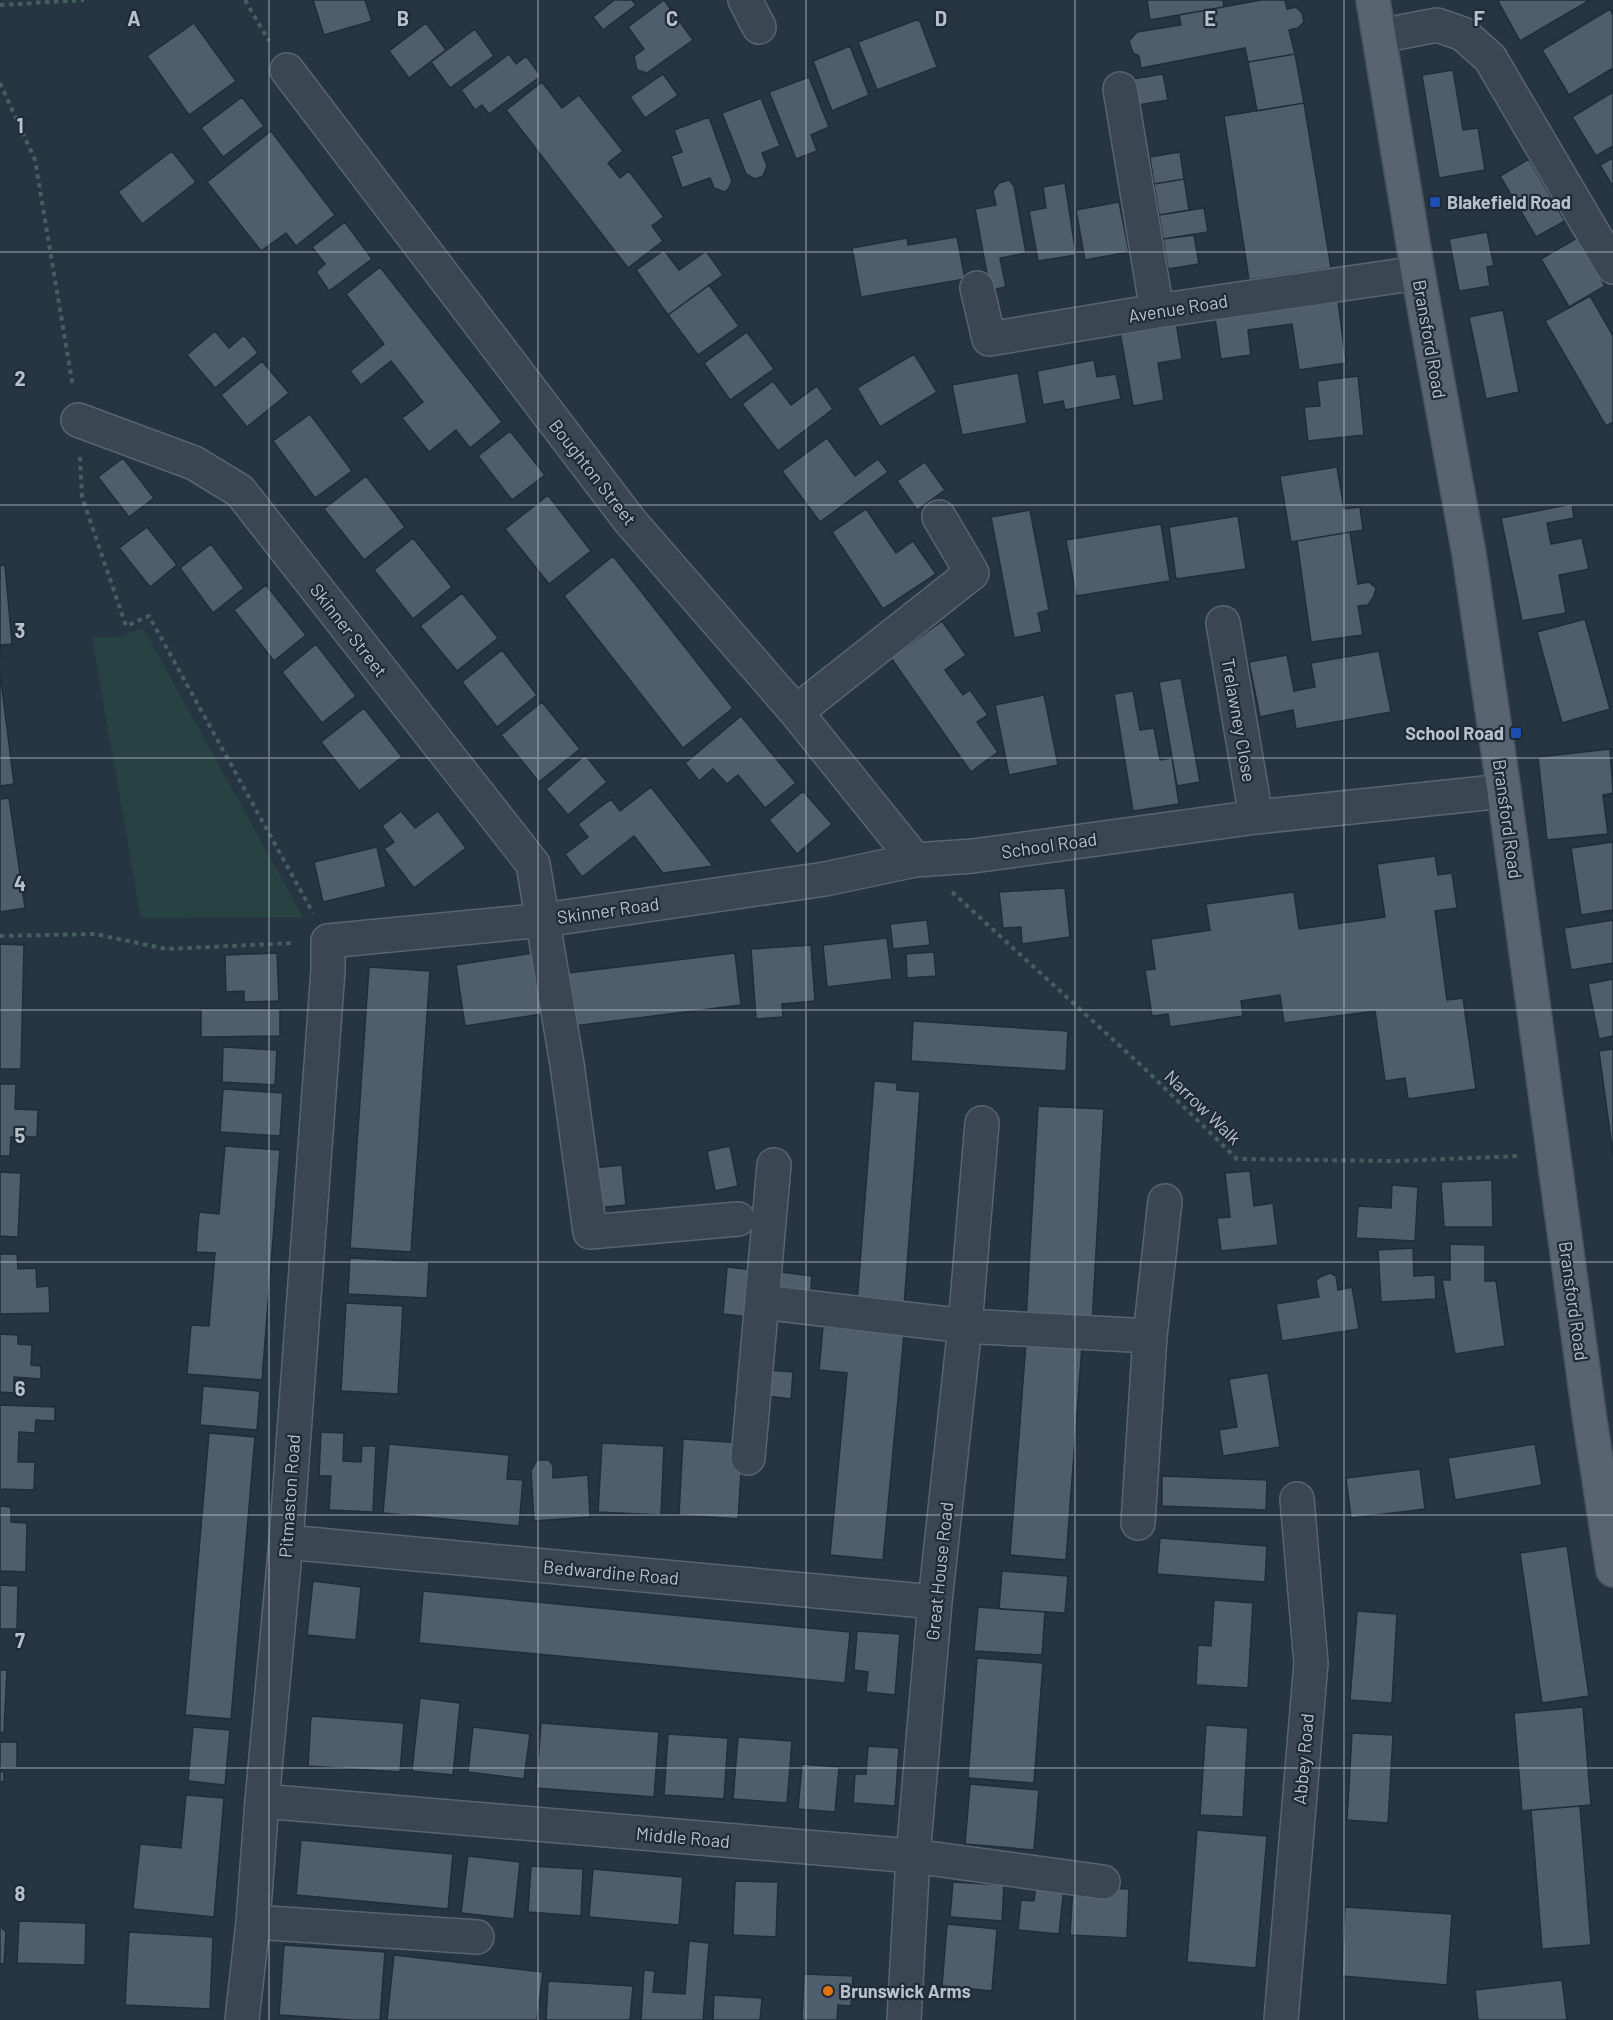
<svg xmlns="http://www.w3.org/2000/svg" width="1613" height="2020" font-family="Barlow,sans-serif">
<rect width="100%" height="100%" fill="#263542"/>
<!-- green -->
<path fill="#284243" d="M143,628L303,917L141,918L92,638L121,636Z"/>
<!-- building -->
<path fill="#4f5e6d" stroke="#212d39" stroke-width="1.5" d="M313,0H365L372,21L324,35Z
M612,0H632L636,5L603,30L593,17L613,1Z
M664,0L693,40L647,73L637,70L634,56L644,49L628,27Z
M1147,0H1223L1224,7L1150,20Z
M1261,0H1285L1287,9L1296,7L1302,13L1304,22L1298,28L1289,30L1295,54L1248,62L1245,48L1141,68L1139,56L1133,53L1129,41L1137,32L1181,25L1179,15Z
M1500,0H1590L1520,41L1498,1Z
M1610,9L1613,15V68L1569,95L1542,50Z
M919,19L937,67L877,90L858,42Z
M194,23L236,81L189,115L147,56Z
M426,23L446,50L409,78L389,51Z
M475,29L494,56L450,88L431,62Z
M850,46L869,95L832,111L813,61Z
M509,54L516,64L526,56L541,76L489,114L482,105L475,110L461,90Z
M1295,54L1304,103L1257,111L1248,62Z
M1453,70L1463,130L1478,128L1485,170L1439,178L1422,75Z
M663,74L678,95L645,118L630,97Z
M1163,74L1168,100L1138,105L1133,79Z
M809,77L829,127L811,135L817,151L796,159L769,92Z
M542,82L562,108L579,95L623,151L608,163L620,178L629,171L664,217L652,226L663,241L628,268L506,110Z
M1613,92V146L1596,156L1572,117Z
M242,97L264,126L223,157L201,128Z
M761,98L780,146L762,153L767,166L763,176L755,179L746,174L722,113Z
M1304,103L1331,268L1249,280L1224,116Z
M709,117L732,181L729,188L725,192L714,188L710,178L682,188L671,156L682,152L674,130Z
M271,131L335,215L296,246L286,233L261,251L207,182Z
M172,151L196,182L142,224L118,192Z
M1180,152L1184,179L1154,184L1150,157Z
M1613,158V187L1600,165Z
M1529,159L1565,221L1536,237L1500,176Z
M1184,179L1189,210L1159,215L1154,184Z
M1009,180L1014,186L1026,253L1000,258L1006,287L990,290L975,209L996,205L993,191L999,183Z
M1065,183L1076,255L1038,261L1029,211L1046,208L1043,187Z
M1119,202L1129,252L1085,260L1076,210Z
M1204,208L1208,232L1163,239L1159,215Z
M345,222L372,259L329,291L316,272L325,264L312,247Z
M1487,232L1494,266L1487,267L1490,286L1459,291L1449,239Z
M1194,235L1199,264L1168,269L1163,239Z
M957,237L965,279L861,297L852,248L907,238L908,245Z
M1577,238L1605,286L1569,307L1541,259Z
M664,250L679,270L706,251L723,275L668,315L636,270Z
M380,267L502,422L470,448L456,430L429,452L402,418L423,402L391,361L361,385L350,371L384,344L346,294Z
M709,285L739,326L698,355L668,315Z
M1337,294L1346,363L1299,370L1292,324L1248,330L1251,355L1221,359L1214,311Z
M1590,296L1613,336V422L1606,426L1545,321Z
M1503,310L1519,392L1486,399L1469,317Z
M1176,322L1182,359L1158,363L1164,400L1133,406L1120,332Z
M215,331L229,348L244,335L258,353L215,388L187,355Z
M747,332L774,369L730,400L704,363Z
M914,354L937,392L880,427L857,388Z
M1094,360L1097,377L1116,374L1121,399L1065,410L1063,401L1043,405L1037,371Z
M262,361L289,393L247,427L221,395Z
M1018,373L1027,423L962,435L952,385Z
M1358,376L1364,435L1308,441L1304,407L1320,406L1317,381Z
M773,381L791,405L817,386L833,409L778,451L742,404Z
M310,414L352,471L315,498L273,441Z
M510,431L545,475L512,500L478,456Z
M827,438L855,476L878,459L888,472L820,522L782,471Z
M123,458L154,498L129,517L98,477Z
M925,462L945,490L917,510L897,481Z
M1337,467L1344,509L1360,507L1363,530L1291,542L1280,476Z
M366,476L405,527L364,560L324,509Z
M548,495L591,551L549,584L505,529Z
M1572,504L1574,518L1547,523L1551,544L1582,538L1589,569L1559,575L1566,613L1522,621L1501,518Z
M866,509L896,553L913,541L936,574L883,609L832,532Z
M1030,510L1049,610L1038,613L1042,632L1014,638L991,517Z
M1238,516L1246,569L1176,579L1169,527Z
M1161,524L1170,581L1076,596L1066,540Z
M147,527L177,565L150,587L119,548Z
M1350,532L1358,584L1369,582L1376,588L1374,596L1368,605L1358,606L1363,635L1311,642L1297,541Z
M413,538L452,587L413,619L374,570Z
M211,544L244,588L213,613L180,568Z
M613,556L733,708L683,748L564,596Z
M5,565L12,644L0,645V660V566Z
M266,585L306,635L274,661L234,610Z
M462,593L498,638L457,671L420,626Z
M1585,619L1610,709L1562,723L1537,632Z
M942,621L966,655L945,670L963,695L970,690L988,715L977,722L998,752L971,772L891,658Z
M316,644L356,696L322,723L282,672Z
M502,650L537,695L497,727L462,682Z
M1379,651L1391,712L1296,729L1293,710L1260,717L1249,662L1287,655L1294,691L1315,687L1311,663Z
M0,673L14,784L0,786Z
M1181,678L1200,782L1177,786L1159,682Z
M1133,691L1140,730L1154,728L1160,760L1172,758L1179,804L1133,811L1114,694Z
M1044,695L1058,765L1009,775L995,705Z
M542,702L580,749L539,782L501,735Z
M364,708L402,757L359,791L321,742Z
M741,716L796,783L765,808L738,775L727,784L713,769L699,781L685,763Z
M1610,749L1613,793L1603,795L1608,834L1547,840L1538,757Z
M585,755L607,782L568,815L546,789Z
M651,787L713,866L663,873L634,836L582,877L565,854L588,837L578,824L611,799L620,811Z
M803,791L832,824L797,854L769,820Z
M9,798L25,908L0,912V799Z
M401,811L415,828L438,811L466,848L414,888L384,849L394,842L382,826Z
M1613,842V910L1581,915L1571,848Z
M377,847L386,887L323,902L314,862Z
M1435,856L1438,875L1452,873L1457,908L1435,911L1447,1000L1463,998L1476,1089L1408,1099L1405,1078L1385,1081L1375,1011L1284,1023L1280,995L1241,1001L1243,1016L1170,1027L1168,1014L1152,1016L1145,970L1155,969L1151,939L1210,930L1206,904L1294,892L1299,929L1385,917L1377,864Z
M1065,888L1070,937L1022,944L1021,927L1003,928L999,892Z
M927,920L930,945L893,949L890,924Z
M1613,920V963L1571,970L1564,928Z
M887,938L892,979L827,987L823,945Z
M0,944L24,945L21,1069H0Z
M811,945L815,1001L782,1004L783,1017L756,1019L751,949Z
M934,952L936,976L907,978L906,954Z
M277,953L279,1001L244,1002V991L226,992L225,955Z
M533,953L542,1014L465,1026L456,965Z
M735,953L741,1005L574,1026L568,973Z
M369,967L430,971L411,1252L350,1248Z
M1613,979V1036L1599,1039L1588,984Z
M201,1009H280V1036L201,1037Z
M913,1021L1068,1031L1066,1071L911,1061Z
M223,1047L277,1050L275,1085L222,1082Z
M1613,1049V1155L1599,1051Z
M874,1081L897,1083V1090L920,1092L904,1307L857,1303Z
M0,1084H16L15,1109L38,1110L37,1137H11L10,1156H0Z
M223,1089L283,1093L280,1136L220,1132Z
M1038,1106L1104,1109L1092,1324L1026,1320Z
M225,1146L280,1150L262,1380L187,1374L191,1325L209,1326L215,1253L196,1252L199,1212L219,1214Z
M730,1146L738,1186L715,1191L707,1151Z
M622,1165L626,1205L597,1208L593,1168Z
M1250,1171L1254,1206L1273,1203L1278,1245L1221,1251L1217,1218L1230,1217L1225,1173Z
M0,1172L21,1173L18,1237L0,1236Z
M1492,1180L1493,1227H1444L1441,1182Z
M1392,1185L1418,1187L1415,1241L1356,1238L1358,1206L1391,1208Z
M1450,1244L1485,1245V1281H1496L1505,1346L1455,1354L1442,1280H1450Z
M1413,1248L1414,1276L1435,1275L1436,1299L1381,1302L1378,1250Z
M0,1254H17L18,1269L36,1268L37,1287L49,1286L50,1313L0,1314Z
M350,1258L429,1262L427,1298L348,1294Z
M727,1267L754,1270L750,1317L723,1314Z
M781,1272L812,1276L810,1301L778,1298Z
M1330,1273L1336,1276L1338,1290L1352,1287L1359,1329L1282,1341L1276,1304L1319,1297L1316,1281L1320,1277Z
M346,1303L403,1306L398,1394L341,1391Z
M823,1327L904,1334L883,1560L830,1555L847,1373L819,1370Z
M0,1334L18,1335V1344L32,1345L31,1365L41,1366V1379L14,1377V1393L0,1392Z
M1026,1342L1082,1346L1066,1560L1010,1555Z
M769,1370L793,1372L791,1399L767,1396Z
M1268,1373L1280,1447L1223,1456L1219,1430L1237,1427L1229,1379Z
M203,1386L260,1391L257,1430L200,1425Z
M0,1405L55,1407V1421L36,1420L35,1433L19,1432L18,1462H35L34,1490L0,1489Z
M321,1432L344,1433L343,1461L361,1462L362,1446H376L373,1512L329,1510L331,1476H319Z
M209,1433L255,1437L231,1719L185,1715Z
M683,1439L743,1443L738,1519L679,1515Z
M602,1443L664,1446L661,1515L598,1512Z
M389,1444L509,1455L507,1479L523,1480L519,1526L383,1513Z
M1535,1444L1542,1485L1455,1500L1448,1458Z
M537,1460H549L553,1466V1478L588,1475L590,1517L534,1521L531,1471Z
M1420,1469L1425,1509L1351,1518L1346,1478Z
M1162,1476L1267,1480L1266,1510L1162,1506Z
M0,1506L11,1507V1522L27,1523L26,1572L0,1571Z
M1160,1538L1267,1546L1265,1582L1157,1574Z
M1567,1546L1589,1696L1542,1703L1520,1553Z
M1002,1571L1068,1576L1065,1613L999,1609Z
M313,1581L361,1587L356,1640L307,1635Z
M0,1585L18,1586L17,1629H0Z
M423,1591L850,1632L845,1683L419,1643Z
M1214,1600L1253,1603L1248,1688L1196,1685L1198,1645L1211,1646Z
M978,1607L1045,1612L1042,1655L974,1651Z
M1357,1611L1397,1614L1392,1703L1350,1700Z
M857,1631L900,1634L895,1695L866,1692L868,1672L854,1670Z
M977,1658L1043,1663L1034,1783L968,1778Z
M0,1670H7L4,1733L0,1732Z
M420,1698L460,1703L453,1775L412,1771Z
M1583,1707L1591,1805L1522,1811L1514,1713Z
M311,1716L404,1723L400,1772L308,1766Z
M541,1723L659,1732L654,1797L536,1788Z
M1206,1725L1248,1728L1243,1817L1200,1815Z
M193,1727L230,1730L225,1785L188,1781Z
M473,1727L530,1734L524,1779L468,1772Z
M1352,1733L1393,1735L1388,1823L1347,1820Z
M668,1734L728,1738L724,1799L664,1795Z
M738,1737L792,1741L787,1803L733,1799Z
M0,1742H17V1768H0Z
M868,1746L899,1748L895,1806L853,1803L855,1774H866Z
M802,1764L839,1767L835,1812L798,1809Z
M0,1770L4,1773V1781L0,1783Z
M970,1784L1039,1790L1034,1850L965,1844Z
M186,1795L224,1798L214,1917L133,1909L140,1844L181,1848Z
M1580,1806L1591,1945L1542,1949L1531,1810Z
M1197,1830L1267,1836L1256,1968L1187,1962Z
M301,1840L453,1854L448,1909L296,1895Z
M468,1856L520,1862L514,1919L461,1913Z
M531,1866L583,1869L581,1916L528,1912Z
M593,1869L683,1877L679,1925L589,1917Z
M735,1881L778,1882L776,1937L733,1935Z
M953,1882L1004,1885L1002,1921L950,1917Z
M1036,1884L1064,1887L1059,1934L1018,1930L1021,1900L1034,1901Z
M1073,1886L1129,1889L1127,1938L1070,1935Z
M1345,1907L1452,1914L1447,1985L1342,1976Z
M19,1921L86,1923L85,1965L17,1963Z
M947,1924L997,1929L992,1991L942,1986Z
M0,1926L6,1932L4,1964H0Z
M129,1932L213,1937L210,2009L125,2005Z
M689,1941L709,1943L703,2020H641L644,1970L655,1971L653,1992L685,1994Z
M284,1945L385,1952L380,2020H352L279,2015Z
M394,1955L543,1972L537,2020H387Z
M804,1974L853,1976L851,2006L838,2005L837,2020H802Z
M1562,1980L1567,2020H1478L1475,1990Z
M548,1981L633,1986L630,2020H546Z
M714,1995L762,1998L760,2020H713Z"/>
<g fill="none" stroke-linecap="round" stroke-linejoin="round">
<!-- minor casing -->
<g stroke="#58646f" stroke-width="36">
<path id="minor" d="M745,0L759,27
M1380,36L1437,25L1463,34L1490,58L1613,267
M287,70L630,521L796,712L915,860
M1120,89L1157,311
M977,288L989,339L1157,311L1418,273
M78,420L194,463L240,491L533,864L567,1064L590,1232L738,1219
M1223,623L1256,817
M796,712L972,573L939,517
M762,1302L965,1326L1150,1336
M748,1458L774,1165
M1138,1523L1150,1336L1165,1201
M286,1542L935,1602
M262,1801L913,1856L1103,1882
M253,1922L477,1937
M242,2020L253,1922L262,1801L286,1542L328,970V941L544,920L825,879L915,860L973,856L1256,817L1504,791
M904,2020L913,1856L935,1602L965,1326L982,1123
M1281,2020L1311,1663L1297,1499"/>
</g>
<!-- major casing -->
<g stroke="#47525e" stroke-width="36">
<path id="major" d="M1373,0L1418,273L1469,554L1504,791L1590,1421L1613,1570"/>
</g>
<!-- path -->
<path stroke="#465e5f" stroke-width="4" stroke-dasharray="4.5 4.5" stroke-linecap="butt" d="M245,0L269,41
M0,5L84,0
M0,83L35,160L73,387
M80,457L82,497L126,626L149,616L313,913
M952,892L1144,1068L1237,1159L1396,1161L1521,1156
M0,936L95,934L166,949L293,943"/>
<!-- minor -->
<use href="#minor" stroke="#3a4651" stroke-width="33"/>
<!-- major -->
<use href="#major" stroke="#586571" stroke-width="33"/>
</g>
<!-- grid -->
<path fill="none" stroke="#b7c1cb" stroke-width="1.5" stroke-opacity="0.55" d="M269,0V2020M538,0V2020M806,0V2020M1075,0V2020M1344,0V2020M0,252H1613M0,505H1613M0,758H1613M0,1010H1613M0,1262H1613M0,1515H1613M0,1768H1613"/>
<!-- markers -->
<g fill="#1a4fb4" stroke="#1f2b37" stroke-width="2">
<rect x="1429" y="196" width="12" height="12" rx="3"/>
<rect x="1510" y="727" width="12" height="12" rx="3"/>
</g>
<circle fill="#e8710a" stroke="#1f2b37" stroke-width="2" cx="828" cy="1991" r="6"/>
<g text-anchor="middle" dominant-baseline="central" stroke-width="4.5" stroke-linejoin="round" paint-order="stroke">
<!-- poi labels -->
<g font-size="18" font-weight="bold" fill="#b7c1cb" stroke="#1f2b37" text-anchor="start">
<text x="1447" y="202">Blakefield Road</text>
<text x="1504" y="733" text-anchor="end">School Road</text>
<text x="840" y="1991">Brunswick Arms</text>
</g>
<!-- street labels -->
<g font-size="18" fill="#b7c1cb" stroke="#1f2b37">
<text transform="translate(1178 308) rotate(-9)">Avenue Road</text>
<text transform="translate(1430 339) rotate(80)">Bransford Road</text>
<text transform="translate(593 472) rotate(52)">Boughton Street</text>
<text transform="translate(349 630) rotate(52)">Skinner Street</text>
<text transform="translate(1239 720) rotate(80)">Trelawney Close</text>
<text transform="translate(1508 819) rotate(82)">Bransford Road</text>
<text transform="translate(1049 845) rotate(-8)">School Road</text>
<text transform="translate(608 910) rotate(-8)">Skinner Road</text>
<text transform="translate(1203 1107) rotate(44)">Narrow Walk</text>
<text transform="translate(1574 1301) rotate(82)">Bransford Road</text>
<text transform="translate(289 1496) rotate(-86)">Pitmaston Road</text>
<text transform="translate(939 1571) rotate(-84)">Great House Road</text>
<text transform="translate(611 1572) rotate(5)">Bedwardine Road</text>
<text transform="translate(1303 1759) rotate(-85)">Abbey Road</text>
<text transform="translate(683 1837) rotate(5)">Middle Road</text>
</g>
</g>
<g font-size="20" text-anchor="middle" font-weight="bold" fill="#b7c1cb" stroke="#1f2b37" stroke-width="4.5" stroke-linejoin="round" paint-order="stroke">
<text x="134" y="26">A</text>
<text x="403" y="26">B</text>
<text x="672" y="26">C</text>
<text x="941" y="26">D</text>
<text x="1210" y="26">E</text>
<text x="1479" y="26">F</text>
<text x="20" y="133">1</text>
<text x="20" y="386">2</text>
<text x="20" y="638">3</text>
<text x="20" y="891">4</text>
<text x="20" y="1143">5</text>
<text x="20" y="1396">6</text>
<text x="20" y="1648">7</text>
<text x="20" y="1901">8</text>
</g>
</svg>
